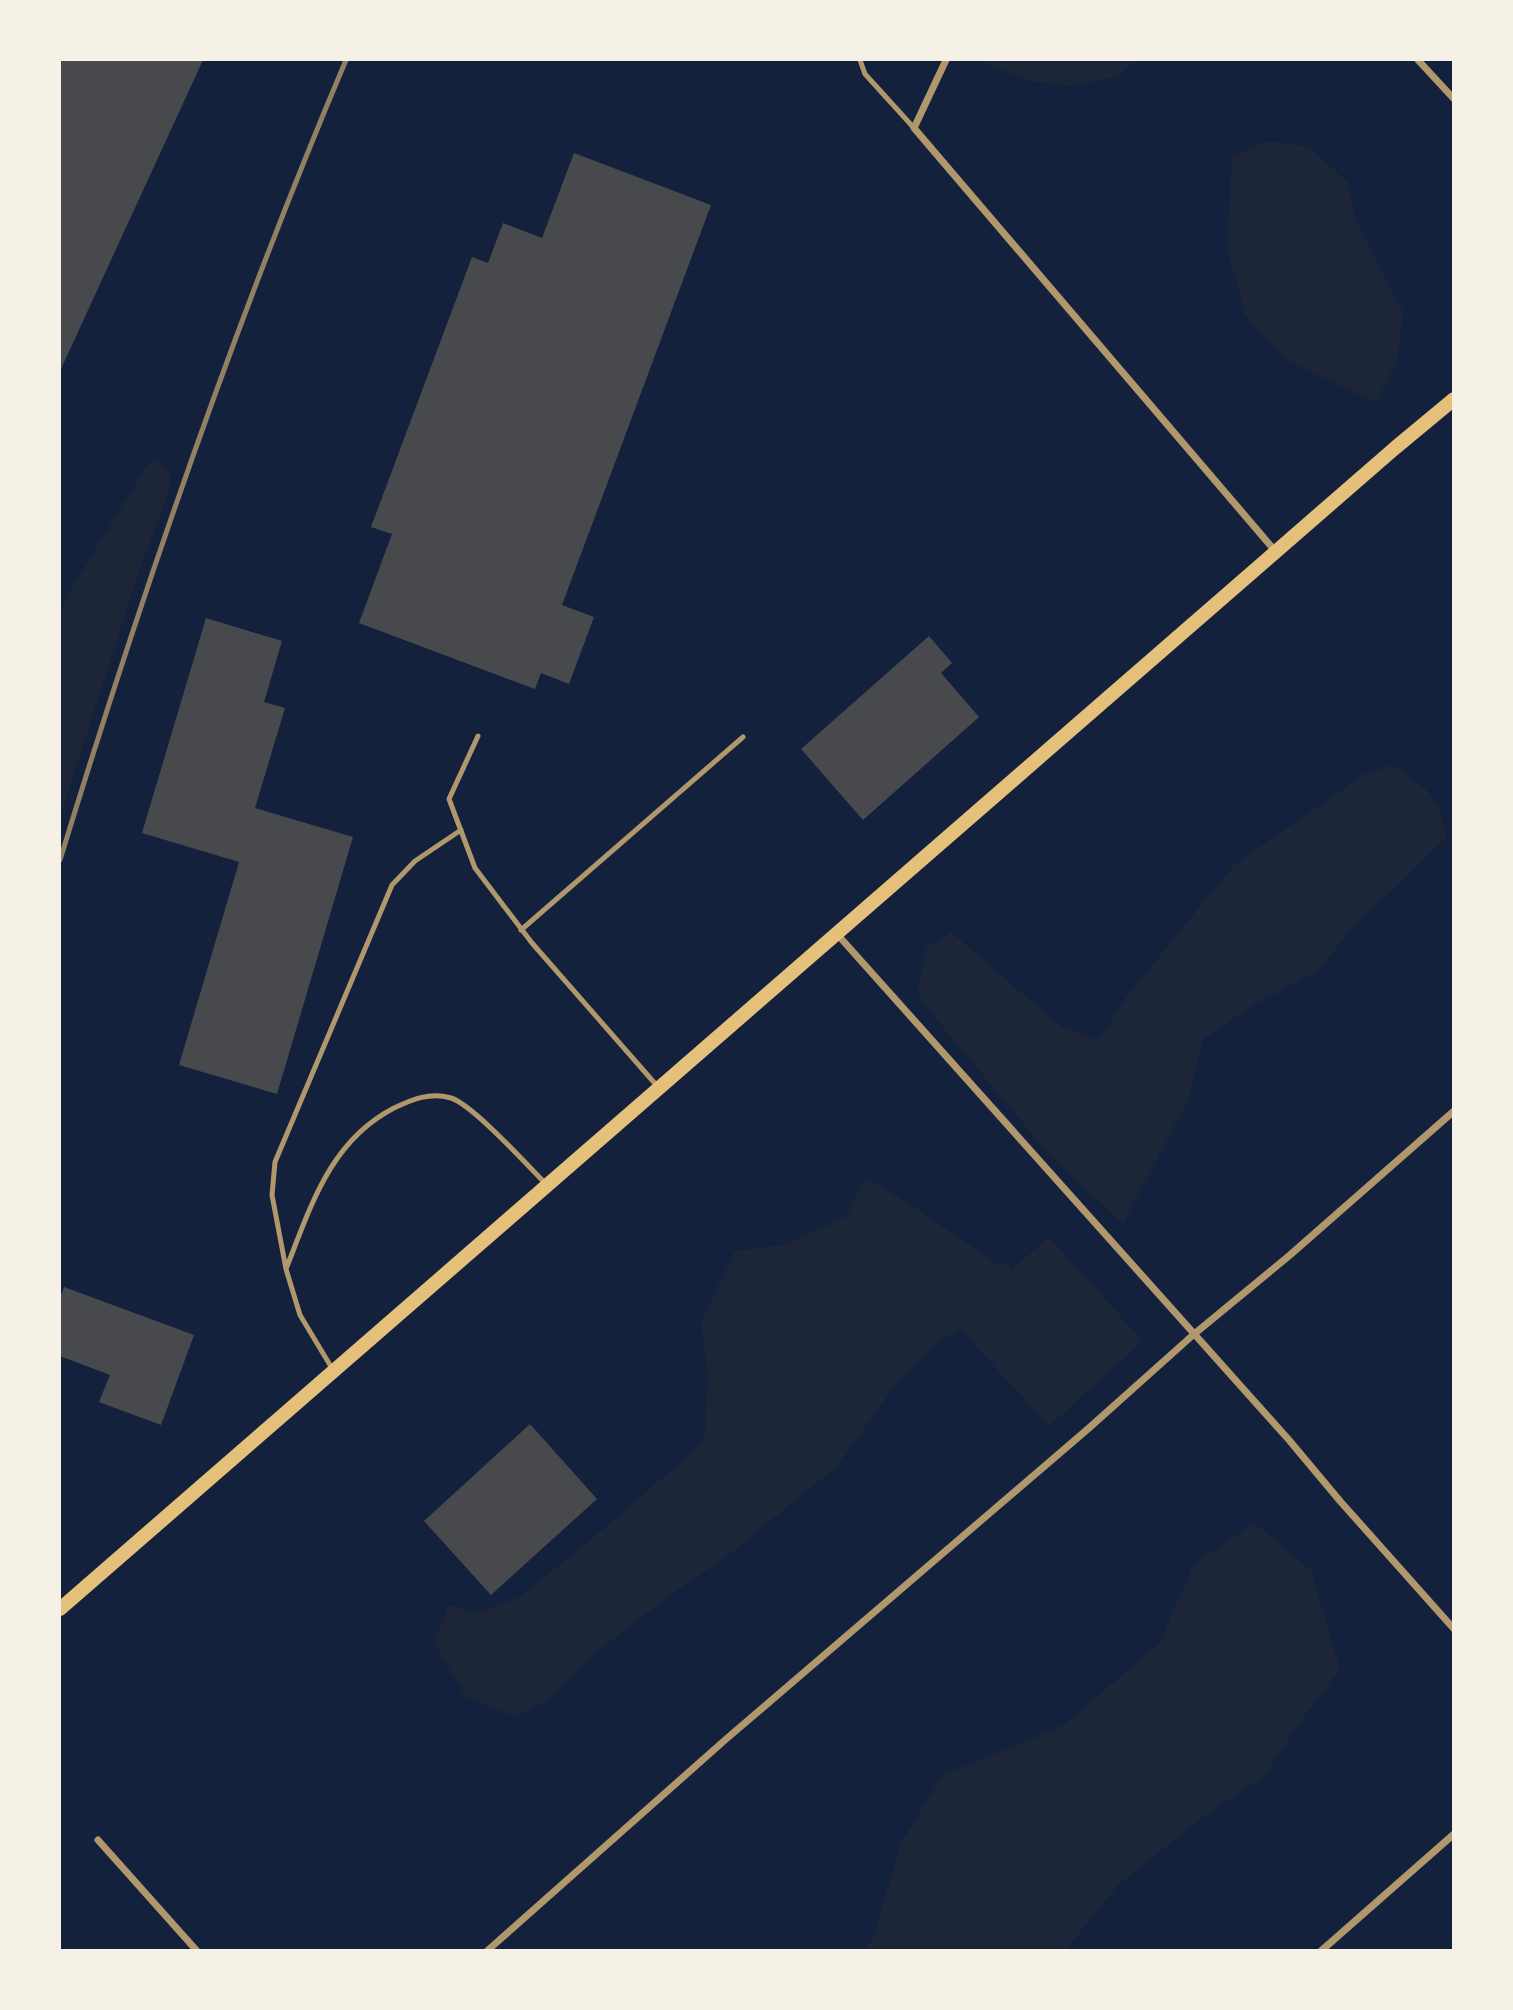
<svg xmlns="http://www.w3.org/2000/svg" width="1513" height="2010" font-family="'IBM Plex Sans',sans-serif">
<rect width="100%" height="100%" fill="#14213d"/>
<!-- green -->
<path fill="#1d2539" d="M988,60H1137L1116,77L1068,86L1025,80L992,66Z
M1268,141L1310,147L1348,183L1355,218L1403,312L1397,360L1376,403L1285,359L1245,315L1227,246L1232,156Z
M155,459L169,470V492L141,565L60,817V613L70,591L147,465Z
M1393,765L1426,789L1439,806L1446,838L1355,926L1316,972L1255,1004L1202,1040L1190,1096L1123,1224L1048,1153L930,1012L918,992L926,948L951,932L1061,1027L1099,1040L1127,996L1234,865L1365,774Z
M865,1177L911,1205L997,1264L1010,1262L1011,1270L1049,1237L1143,1341L1049,1426L960,1329L936,1344L898,1381L837,1466L730,1554L673,1593L595,1653L550,1698L515,1717L466,1697L434,1643L449,1605L477,1613L516,1599L587,1543L704,1442L708,1379L701,1321L735,1251L784,1245L847,1216Z
M1254,1523L1311,1570L1340,1669L1303,1718L1264,1776L1210,1812L1120,1883L1066,1950H863L872,1942L901,1843L943,1775L1062,1726L1159,1644L1194,1564Z"/>
<!-- building -->
<path fill="#48494c" d="M60,60H203L60,371Z
M574,153L711,205L562,605L594,617L569,684L541,673L535,689L359,623L392,534L371,527L472,257L488,263L503,223L542,238Z
M206,618L282,641L264,702L285,708L255,808L353,837L277,1094L179,1065L239,862L142,833Z
M929,636L952,663L941,673L979,717L863,820L801,749Z
M64,1287L194,1335L161,1425L99,1402L110,1375L60,1356V1298Z
M530,1424L597,1499L491,1595L424,1521Z"/>
<g fill="none" stroke-linecap="round" stroke-linejoin="round">
<!-- service -->
<path stroke="#b1986c" stroke-width="5" d="M860,60L865,74L914,128
M478,736L449,799L475,868L532,943L658,1087
M521,930L743,737
M286,1269C311,1206 330,1141 394,1108C413,1099 430,1092 451,1098C473,1105 527,1165 546,1184
M333,1370L300,1315L286,1269L272,1195L275,1162L392,885L415,861L461,830"/>
<!-- minor -->
<path stroke="#b1986c" stroke-width="7" d="M946,60L914,128L1276,552
M1418,60L1454,99
M837,934L1289,1440L1340,1501L1454,1629
M98,1840L197,1951
M487,1951L725,1740L1089,1428L1193,1335L1290,1255L1454,1111
M1321,1951L1454,1834"/>
<!-- secondary -->
<path stroke="#e5c07b" stroke-width="14" d="M60,1609L1395,448L1454,399"/>
<!-- rail -->
<path stroke="#918062" stroke-width="5" d="M60,860C143,589 236,320 346,60"/>
</g>
<!-- border -->
<rect width="1513" height="2010" fill="none" stroke="#f6f1e7" stroke-width="122"/>
</svg>
